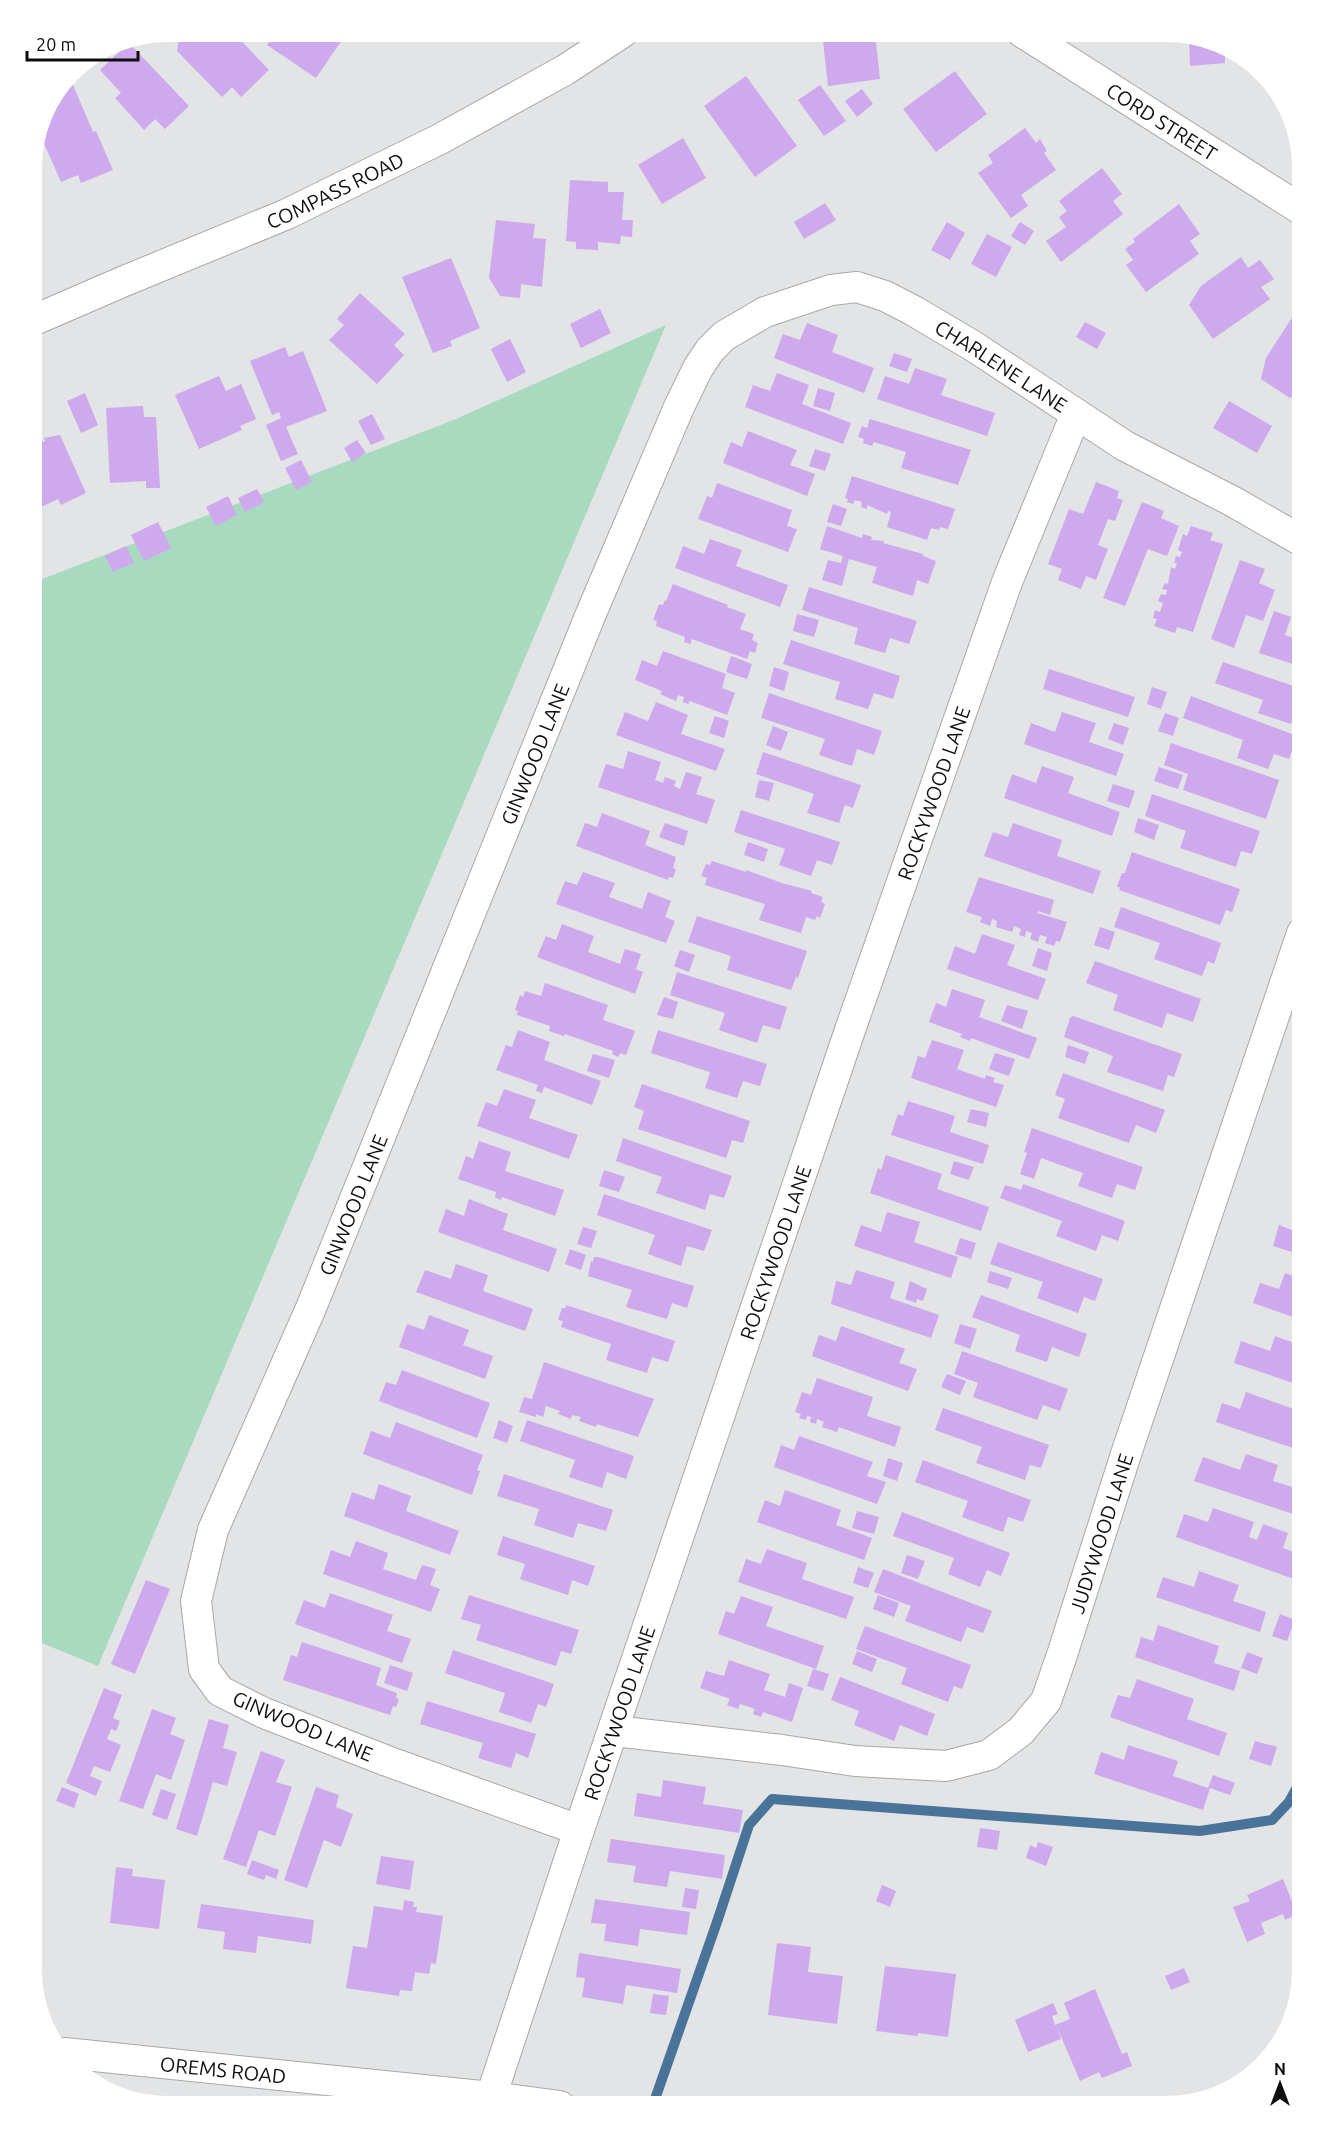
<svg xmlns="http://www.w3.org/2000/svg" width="1334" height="2138" font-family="Ubuntu,sans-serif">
<rect width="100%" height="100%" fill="#e2e4e5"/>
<!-- green -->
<path fill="#a7dabe" d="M666,325L98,1666L32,1639V583L456,419Z"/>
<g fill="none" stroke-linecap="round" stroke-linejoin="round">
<!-- stream -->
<path stroke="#497399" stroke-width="10" d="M654,2102L717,1922L749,1825L772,1799L1200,1831L1272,1820L1289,1802L1302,1778"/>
</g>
<!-- building -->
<path fill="#cea9ed" d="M180,32H233L269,70L241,97L232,87L222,97L177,51Z
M267,32H336L344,37L316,78L267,45L273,36Z
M822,32H859L860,35L875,33L880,79L828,86Z
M1189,36L1236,52L1225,53V63L1190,66Z
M129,43L189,106L165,129L155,119L144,130L115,98L121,93L100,70Z
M955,71L987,114L936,152L903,109Z
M746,76L797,146L755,177L704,106Z
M70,78L93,132L96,131L113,170L81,183L78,175L61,182L38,130L42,115L46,108L61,102L57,92L65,80Z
M820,85L846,121L824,136L798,100Z
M862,89L873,104L857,117L845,101Z
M1025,128L1036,143L1040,139L1047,151L1044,153L1056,170L1021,195L1028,206L1011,218L978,173L993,163L988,155Z
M683,138L706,178L662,204L638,165Z
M1102,168L1122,194L1113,201L1123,214L1061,262L1046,241L1066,227L1059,217L1067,211L1059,201Z
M570,180L608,182V192H624L622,220H633L632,237L621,236L620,244L598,242V250L576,249V242L566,241Z
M825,203L836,220L804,239L794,222Z
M1179,204L1200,234L1190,241L1199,254L1146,292L1126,265L1133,260L1125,249L1135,242L1133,239Z
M496,220L535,224L533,238L546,239L542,287L521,284L520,298L500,296L489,278Z
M947,222L965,233L950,260L931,250Z
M1020,222L1034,231L1025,245L1011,236Z
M987,234L1012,247L996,277L971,264Z
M1241,257L1248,268L1260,260L1274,279L1261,287L1270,299L1213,339L1189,305L1201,286Z
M451,258L480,328L450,341L452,346L433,353L402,277Z
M360,293L405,334L394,345L404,355L377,384L329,340L344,325L337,319Z
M1302,302V391L1290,398L1261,379L1266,358Z
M600,309L611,333L581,348L570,324Z
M1085,322L1106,333L1097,349L1076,337Z
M807,323L838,335L832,352L874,368L864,393L774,358L783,334L800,340Z
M510,339L526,372L507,382L491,349Z
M285,347L289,357L303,351L327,411L286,427L298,454L281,461L266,425L281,418L279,412L272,415L250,361Z
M894,353L912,359L907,372L889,366Z
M915,368L947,379L941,395L995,413L987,436L877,399L885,376L909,384Z
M777,373L809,385L802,404L851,423L843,444L745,407L753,385L770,391Z
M219,376L226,391L241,384L256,419L240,426L242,430L199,449L175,395Z
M818,388L835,393L830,411L813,406Z
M85,393L98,425L81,433L67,401Z
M1229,401L1272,426L1257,453L1213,428Z
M143,406L144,417H156L160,488H146V481L110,483L106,408Z
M372,414L385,439L371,445L358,421Z
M870,419L971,450L958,485L901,468L906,452L874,442L872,446L863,443L864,439L858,437L862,426L867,428Z
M37,429L43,442L45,441L44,438L60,435L86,493L61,505L58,499L35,510L32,503V431Z
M748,431L797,450L790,465L815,474L807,496L723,463L731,442L742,447Z
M357,440L366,453L352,462L344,448Z
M815,449L831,454L825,471L809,466Z
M301,460L312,482L296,490L285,468Z
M852,476L955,509L948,529L940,527L939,530L931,528L927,540L887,527L891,512L888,511L887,514L867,505V509L861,507L862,502L855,500L853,504L847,502L848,499L845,498Z
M1096,482L1119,491L1117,498L1123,500L1115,521L1108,519L1098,545L1108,549L1096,580L1086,576L1081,589L1058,580L1062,569L1048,564L1069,509L1083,514Z
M717,483L792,510L787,526L797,529L788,552L698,519L707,496L712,498Z
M257,489L264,502L245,512L238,498Z
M228,496L237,515L216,526L206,507Z
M1142,502L1164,511L1161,518L1179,526L1167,556L1148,549L1125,606L1103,598Z
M833,504L847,509L841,526L827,522Z
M158,522L171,548L144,561L131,535Z
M827,526L862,538L863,534L872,537L871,540L884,541L883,543L923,554V556L936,561L928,584L917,580L913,596L872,583L877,567L849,559L842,586L822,580L828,560L841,563L843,556L820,549Z
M1191,526L1213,533L1210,540L1223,544L1193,632L1177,627L1175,633L1154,626L1157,619L1153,618L1155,610L1160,612L1163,603L1158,601L1161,594L1166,595L1167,590L1162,589L1165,583L1168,584L1171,567L1175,569L1177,563H1174L1176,556L1180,557L1182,552L1178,550L1183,534L1187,536Z
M710,539L742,550L736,566L788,585L780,607L675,568L683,546L704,554Z
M126,546L134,563L113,572L105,556Z
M1240,560L1265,569L1259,583L1275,590L1263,621L1246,615L1234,648L1211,639Z
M673,584L728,605L727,607L746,614L740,629L754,634L752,640L758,643L755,653L750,651L747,659L692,639L690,644L684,642L685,637L656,626L657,621L653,620L659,604L663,605L665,600L666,601Z
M809,587L917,621L909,644L890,638L885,653L854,644L858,628L802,610Z
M1274,611L1291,617L1285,635L1302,641V667L1259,653Z
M797,614L819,620L814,637L793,631Z
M791,640L900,676L893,699L874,693L868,709L835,699L840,682L783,664Z
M663,651L726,674L722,688L735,693L727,715L690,701L688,704L683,702L684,697L678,695L676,701L660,694L662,691L635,680L642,660L657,666Z
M731,656L752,664L747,679L726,672Z
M1223,662L1302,689V714L1296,712L1291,724L1258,713L1263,700L1215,683Z
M774,667L789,672L784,691L769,686Z
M1049,669L1135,697L1128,717L1043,689Z
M1152,687L1167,692L1161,709L1147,704Z
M769,693L882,731L874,755L857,749L852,766L819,755L825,739L761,718Z
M1191,696L1297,736L1289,759L1274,754L1268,769L1237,758L1243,740L1183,718Z
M656,702L688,715L681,734L725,749L716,771L616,735L625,712L648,721Z
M1062,712L1096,723L1089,742L1124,754L1116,776L1024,744L1031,723L1055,732Z
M1165,713L1179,718L1173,736L1158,731Z
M715,716L729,721L724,738L709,733Z
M1114,723L1129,728L1123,745L1108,739Z
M773,726L788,732L781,751L766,745Z
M1171,743L1279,780L1266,819L1183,790L1188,774L1164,765Z
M628,751L661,762L655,780L663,783L665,777L676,781L674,786L680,789L686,772L702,777L696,794L715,800L707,824L598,787L606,764L623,769Z
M763,752L861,785L853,808L845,805L839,823L807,813L814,794L756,774Z
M1042,766L1074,777L1068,793L1120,812L1112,836L1004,798L1012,774L1036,783Z
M1159,767L1183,775L1178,789L1154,781Z
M759,780L774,783L769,801L755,797Z
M1113,784L1135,791L1129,808L1107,801Z
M1152,794L1260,831L1252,854L1241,851L1236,867L1180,848L1186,831L1145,816Z
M741,810L840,842L832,865L817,860L811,876L779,865L785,849L734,832Z
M602,813L650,831L645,845L676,857L673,868L676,869L673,878L669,877L668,880L576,846L585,823L597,827Z
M1138,818L1159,825L1154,840L1134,832Z
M665,823L688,831L684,846L659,837Z
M1013,823L1062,840L1057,856L1101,871L1093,894L984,856L993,832L1008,837Z
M748,842L768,849L764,862L744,855Z
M1132,852L1240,889L1232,912L1226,910L1220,925L1119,890L1120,888L1117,886L1122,873H1125Z
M712,861L746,872V870L782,883L812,891L811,893L823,897L821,902L825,904L820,918L817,916L815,920L806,917L801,933L759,920L765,904L705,885L707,878L701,876L706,864L710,865Z
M583,872L615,883L609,897L642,909L648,892L671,901L665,917L675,921L666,943L556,904L565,881L577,885Z
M979,877L1054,900L1050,915L1038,911L1037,913L1067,922L1060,942L1056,941L1054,946L1045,943L1047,937L1040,935L1038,942L1030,939L1032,933L1026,931L1025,937L1019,935L1021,929L1014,926L1012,932L996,927L997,921L992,919L990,926L980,922L982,917L966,912Z
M1121,907L1221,943L1214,964L1208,961L1202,976L1154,959L1160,943L1114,927Z
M697,916L807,951L798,978L796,977L791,990L727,970L731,956L688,942Z
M562,924L594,936L588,952L620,964L625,949L641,954L636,969L627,966L643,972L635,994L537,957L546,936L556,940Z
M1100,927L1115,932L1109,950L1094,945Z
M982,934L1015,945L1007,965L1046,979L1038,1000L947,969L955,946L975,954Z
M1038,948L1052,953L1047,971L1032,966Z
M680,950L695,955L689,972L674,966Z
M1095,961L1201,999L1193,1022L1167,1013L1162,1028L1113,1010L1118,995L1086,983Z
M677,972L787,1007L780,1030L763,1025L757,1043L719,1030L725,1013L670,995Z
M545,983L608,1005L603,1020L635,1031L626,1055L620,1053L618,1057L612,1054L613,1051L565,1034L564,1036L549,1031L550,1026L517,1015L518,1011L515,1010L520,995L523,997L525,991L541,996Z
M952,989L985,1000L979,1017L1037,1038L1029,1059L971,1038L970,1041L960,1037L962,1034L929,1022L936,1003L946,1007Z
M664,997L678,1002L673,1019L657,1015Z
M1007,1005L1028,1011L1022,1029L1001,1021Z
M1073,1016L1182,1054L1174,1077L1168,1075L1163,1091L1107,1072L1113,1056L1064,1037L1070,1018Z
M518,1030L550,1042L544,1060L601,1081L592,1105L544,1087L542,1093L536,1091L538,1085L496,1070L506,1045L512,1047Z
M658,1030L767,1064L760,1086L743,1081L737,1098L705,1088L710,1072L651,1053Z
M932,1040L964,1050L957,1069L985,1079L986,1075L995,1078L993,1082L1004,1085L996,1107L911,1078L918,1056L925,1058Z
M1068,1045L1089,1052L1085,1064L1065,1057Z
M995,1053L1015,1059L1009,1076L989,1069Z
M593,1054L615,1060L609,1078L587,1071Z
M1063,1073L1165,1110L1156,1133L1136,1125L1129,1143L1058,1118L1065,1099L1055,1095Z
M642,1084L750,1121L743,1143L732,1140L726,1158L638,1129L644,1111L634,1107Z
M504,1089L536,1100L529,1118L578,1135L569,1159L477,1126L486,1102L497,1106Z
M908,1101L955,1116L950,1132L989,1145L983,1164L891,1135L898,1114L903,1116Z
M971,1109L989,1113L986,1127L967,1122Z
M1032,1128L1143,1167L1135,1190L1117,1184L1112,1198L1078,1186L1083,1173L1041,1158L1034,1179L1020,1174L1027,1153L1024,1152Z
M623,1138L732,1176L724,1198L710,1194L705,1210L656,1193L662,1177L616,1161Z
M479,1141L511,1152L505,1171L564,1190L555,1216L502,1197L501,1200L495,1197L496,1192L458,1179L466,1156L473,1159Z
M886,1155L942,1174L937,1189L989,1207L981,1231L870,1193L878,1168L881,1170Z
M954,1161L974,1167L969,1180L950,1174Z
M1302,1162V1190L1294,1187Z
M604,1170L625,1177L619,1192L599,1186Z
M1023,1184L1125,1221L1118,1241L1102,1235L1096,1251L1056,1236L1062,1221L1000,1198L1005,1185L1021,1190Z
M604,1194L712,1230L704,1251L687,1246L681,1266L648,1254L655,1235L597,1215Z
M469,1199L508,1214L503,1230L557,1249L549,1272L438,1232L446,1209L464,1216Z
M887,1212L920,1222L914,1242L958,1257L951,1278L854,1246L861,1225L881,1232Z
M1297,1214L1302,1216V1255L1273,1246L1279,1225L1292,1230Z
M583,1227L597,1231L591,1248L577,1244Z
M960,1238L976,1243L971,1259L955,1254Z
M998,1242L1103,1279L1095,1301L1084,1297L1078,1313L1037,1298L1043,1282L990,1264Z
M570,1249L586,1255L581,1270L565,1264Z
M594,1257H598L694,1286L687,1308L672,1303L667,1319L626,1307L632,1290L588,1276L591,1261L593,1262Z
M456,1264L488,1275L483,1291L533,1309L525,1331L416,1292L425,1270L451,1279Z
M856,1270L895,1282L890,1298L939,1315L931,1338L831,1304L836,1281L851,1285Z
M990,1271L1012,1278L1008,1289L987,1282Z
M1285,1273L1302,1279V1320L1253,1303L1260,1283L1279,1289Z
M910,1281L927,1289L923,1301L917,1299L916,1303L905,1299Z
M981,1295L1087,1334L1079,1357L1052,1347L1047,1362L1015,1351L1020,1335L972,1317Z
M566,1305L675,1341L668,1362L652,1357L647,1373L606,1360L611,1344L561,1327L563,1321L558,1320L562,1308H566Z
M429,1315L469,1330L463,1345L493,1356L485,1379L399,1347L407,1324L424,1330Z
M960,1324L977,1329L970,1349L954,1343Z
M841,1326L905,1349L899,1363L917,1369L908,1391L812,1356L819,1335L836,1341Z
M1275,1336L1302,1346L1297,1359L1302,1361V1386L1234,1363L1241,1341L1270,1351Z
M962,1351L1068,1389L1060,1411L1043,1405L1037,1420L973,1397L978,1383L954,1374Z
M544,1362L654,1399L638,1437L597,1424L596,1427L579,1421L581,1417L572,1415L571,1419L558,1414L560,1411L546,1406L543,1417L536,1414V1417L519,1412L524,1397L532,1399Z
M402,1370L490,1403L477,1438L379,1401L386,1382L396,1385Z
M947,1374L966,1381L960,1395L941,1387Z
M817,1378L873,1397L867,1416L901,1427L895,1447L839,1427L837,1432L822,1427L824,1422L817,1419L816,1424L810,1422L811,1417L807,1416L806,1420L799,1418L801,1414L795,1412L802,1392L811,1395Z
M1246,1392L1302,1412L1298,1427L1302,1429V1451L1216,1422L1222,1403L1240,1409Z
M943,1408L1049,1445L1041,1468L1030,1465L1025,1480L976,1463L982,1447L935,1430Z
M499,1420L513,1426L507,1443L493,1438Z
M527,1420L634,1456L626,1479L607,1472L602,1488L569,1477L575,1460L520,1441Z
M396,1422L483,1455L477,1470L480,1471L472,1495L363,1454L371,1431L390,1438Z
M799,1436L873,1462L867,1476L886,1482L877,1504L774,1467L781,1445L794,1450Z
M1246,1454L1278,1465L1273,1481L1302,1490V1517L1194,1481L1203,1457L1240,1470Z
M888,1458L903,1463L897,1481L883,1476Z
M923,1460L1031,1500L1023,1522L1008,1517L1003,1532L962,1517L968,1501L915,1482Z
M504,1474L613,1510L606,1531L578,1523L573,1538L534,1525L539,1509L497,1496Z
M379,1484L411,1496L406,1511L459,1531L450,1555L344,1516L352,1492L374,1500Z
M785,1490L841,1510L836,1525L872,1538L864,1560L757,1522L765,1500L780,1506Z
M1213,1508L1254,1522L1249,1537L1257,1540L1263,1524L1288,1533L1283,1548L1302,1555L1294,1579L1176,1537L1184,1514L1208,1522Z
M857,1511L879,1517L874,1534L852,1528Z
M902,1512L1010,1553L1001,1576L987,1570L980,1587L948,1574L954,1558L893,1536Z
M503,1536L595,1566L588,1586L572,1580L568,1595L520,1579L525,1564L497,1555Z
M356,1541L388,1553L383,1569L416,1580L422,1565L436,1569L430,1585L440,1589L431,1612L323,1574L331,1550L350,1557Z
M767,1549L807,1563L802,1579L854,1597L846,1619L738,1582L746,1559L761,1564Z
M907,1555L925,1561L918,1579L901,1573Z
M858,1567L874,1573L868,1588L853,1583Z
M883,1569L992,1611L983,1633L967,1627L961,1642L905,1621L911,1606L874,1592Z
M1199,1571L1239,1585L1233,1601L1266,1612L1260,1632L1156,1597L1163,1577L1194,1587Z
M146,1580L170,1589L135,1674L111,1664Z
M330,1593L393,1615L387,1631L411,1639L402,1663L295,1624L304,1600L325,1608Z
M469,1595L579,1630L571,1654L561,1651L556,1666L476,1640L481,1625L461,1619Z
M878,1595L899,1603L894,1617L873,1609Z
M741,1596L773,1607L766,1626L824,1646L816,1669L718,1634L726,1611L734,1614Z
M1280,1614L1295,1620L1287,1641L1272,1636Z
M1158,1625L1219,1646L1214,1663L1240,1671L1234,1691L1135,1657L1141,1637L1153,1641Z
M865,1626L971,1665L962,1689L954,1686L948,1702L901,1684L907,1668L856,1649Z
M302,1642L381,1668L376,1685L397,1693L396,1698L399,1699L396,1707L393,1706L390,1715L283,1680L291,1655L297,1657Z
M453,1650L554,1684L546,1707L538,1704L531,1723L499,1712L505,1693L445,1673Z
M857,1651L877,1659L872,1672L852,1664Z
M1247,1652L1263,1658L1257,1674L1241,1668Z
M729,1660L770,1674L764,1690L785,1697L789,1683L803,1688L792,1722L763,1712L761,1717L753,1714L755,1709L740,1704L738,1709L727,1705L730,1699L700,1688L706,1671L724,1676Z
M390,1665L413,1673L407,1691L384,1683Z
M813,1669L829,1674L823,1691L807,1686Z
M840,1677L935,1714L927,1736L900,1725L894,1741L854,1725L859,1711L831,1700Z
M1137,1679L1194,1699L1187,1719L1227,1733L1219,1756L1110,1717L1118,1695L1130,1698Z
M104,1688L122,1695L113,1718L120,1721L116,1731L111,1729L107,1739L121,1745L110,1772L94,1766L90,1776L102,1781L96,1796L66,1783Z
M427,1701L536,1734L528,1758L516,1753L511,1768L478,1758L483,1743L420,1724Z
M152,1709L176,1718L170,1734L185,1740L171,1780L156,1774L143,1809L119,1801Z
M209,1719L229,1725L223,1748L237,1752L227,1786L213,1782L197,1836L176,1829Z
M1255,1741L1277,1747L1271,1766L1249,1759Z
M1128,1745L1178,1761L1173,1776L1208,1788L1213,1775L1235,1783L1230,1795L1210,1788L1203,1810L1094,1774L1101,1752L1124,1760Z
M261,1751L285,1760L276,1782L292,1787L275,1836L259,1830L246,1867L223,1859Z
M663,1780L706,1787L703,1804L743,1810L739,1833L634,1816L637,1793L661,1797Z
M62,1787L79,1794L74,1808L56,1801Z
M316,1787L339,1795L336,1807L353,1814L341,1847L324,1840L307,1888L284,1880Z
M161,1789L176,1794L167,1820L152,1815Z
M980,1828L1000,1831L997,1850L977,1847Z
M611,1839L725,1855L722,1879L670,1871L667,1887L633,1882L636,1866L607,1862Z
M1038,1842L1053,1847L1046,1866L1026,1858L1030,1845L1036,1848Z
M381,1856L414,1861L410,1890L376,1884Z
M252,1860L279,1870L276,1879L266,1875L264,1880L247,1874Z
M116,1867L133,1869L132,1876L165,1880L159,1929L110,1923Z
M1283,1879L1297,1914L1285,1920L1283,1914L1261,1923L1265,1934L1247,1942L1233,1907L1250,1901L1247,1895Z
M882,1885L896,1891L890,1907L876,1901Z
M685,1888L699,1890L696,1909L682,1907Z
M595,1899L690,1912L687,1935L640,1929L638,1946L604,1941L606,1924L591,1923Z
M404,1900L414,1902L413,1907H417L416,1912L443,1916L436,1964L431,1963L429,1974L415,1972L412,1991L400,1990L399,1996L346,1988L353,1946L367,1948L374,1906L403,1910Z
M201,1904L314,1920L311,1944L258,1936L256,1953L223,1949L225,1932L197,1928Z
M777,1943L811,1947L808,1972L843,1976L837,2024L768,2015Z
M579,1953L681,1969L677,1993L626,1985L623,2004L582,1997L585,1978L576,1977Z
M885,1966L956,1974L948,2037L918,2033V2036L876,2031Z
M1184,1968L1190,1982L1171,1990L1165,1976Z
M1095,1989L1122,2054L1127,2052L1132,2066L1102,2078L1099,2072L1080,2081L1057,2027L1061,2039L1028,2052L1015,2020L1053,2003L1058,2014L1052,2016L1055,2025L1070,2019L1064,2003Z
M653,1994L669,1996L666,2015L650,2013Z"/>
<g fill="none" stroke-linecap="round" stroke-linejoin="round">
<!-- minor casing -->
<g stroke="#a6a8a9" stroke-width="32">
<g id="minor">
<path id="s1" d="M1022,32L1302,210"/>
<path id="s2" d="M32,321L122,282L287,214L440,139L565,70L623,32"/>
<path id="s3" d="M614,1731L782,1750L855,1761L946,1766L989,1755L1021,1731L1046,1701L1062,1655L1126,1454L1302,933"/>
<path id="s4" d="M579,1830L387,1761L264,1713L220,1691L204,1669L196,1601L213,1530L311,1308L590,616L679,407L698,368L710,350L724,336L765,312L831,290L857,287L885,296L914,311L973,346L1125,446L1232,501L1302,541"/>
<path id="s5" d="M65,2053L491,2097L560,2106"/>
<path id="s6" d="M491,2097L579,1830L850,1030L1007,582L1076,414"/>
</g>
</g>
<!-- minor -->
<use href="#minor" stroke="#fff" stroke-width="30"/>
</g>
<g text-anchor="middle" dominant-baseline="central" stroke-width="4.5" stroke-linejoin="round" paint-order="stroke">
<!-- street labels -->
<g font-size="20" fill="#0e0e0f" stroke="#fff">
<text stroke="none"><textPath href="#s1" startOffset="166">CORD STREET</textPath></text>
<text stroke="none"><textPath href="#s2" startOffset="330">COMPASS ROAD</textPath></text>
<text stroke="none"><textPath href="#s4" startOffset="2163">CHARLENE LANE</textPath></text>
<text stroke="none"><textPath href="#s4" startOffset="1394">GINWOOD LANE</textPath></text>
<text stroke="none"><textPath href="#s6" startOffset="1377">ROCKYWOOD LANE</textPath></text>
<text stroke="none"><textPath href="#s4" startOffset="908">GINWOOD LANE</textPath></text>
<text stroke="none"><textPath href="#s6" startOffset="891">ROCKYWOOD LANE</textPath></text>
<text stroke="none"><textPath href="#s3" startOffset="634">JUDYWOOD LANE</textPath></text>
<text stroke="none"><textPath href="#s6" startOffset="405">ROCKYWOOD LANE</textPath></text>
<text transform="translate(303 1726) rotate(23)">GINWOOD LANE</text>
<text stroke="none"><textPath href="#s5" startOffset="159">OREMS ROAD</textPath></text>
</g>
</g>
<!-- crop -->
<path d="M0 0H1334V2138H0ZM167 42H1167A125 125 0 0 1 1292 167V1971A125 125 0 0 1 1167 2096H167A125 125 0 0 1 42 1971V167A125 125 0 0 1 167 42Z" fill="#fff" fill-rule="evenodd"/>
<!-- north arrow -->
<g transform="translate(1280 2084)" stroke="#ffffff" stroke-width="4.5" paint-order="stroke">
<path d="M0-4.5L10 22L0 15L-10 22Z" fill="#0e0e0f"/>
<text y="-9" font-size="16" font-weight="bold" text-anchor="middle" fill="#0e0e0f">N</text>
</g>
<!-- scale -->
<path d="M27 51v9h111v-9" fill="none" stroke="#0e0e0f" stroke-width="3"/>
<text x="36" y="51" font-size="18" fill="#0e0e0f" stroke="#ffffff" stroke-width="4.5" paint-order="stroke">20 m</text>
</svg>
